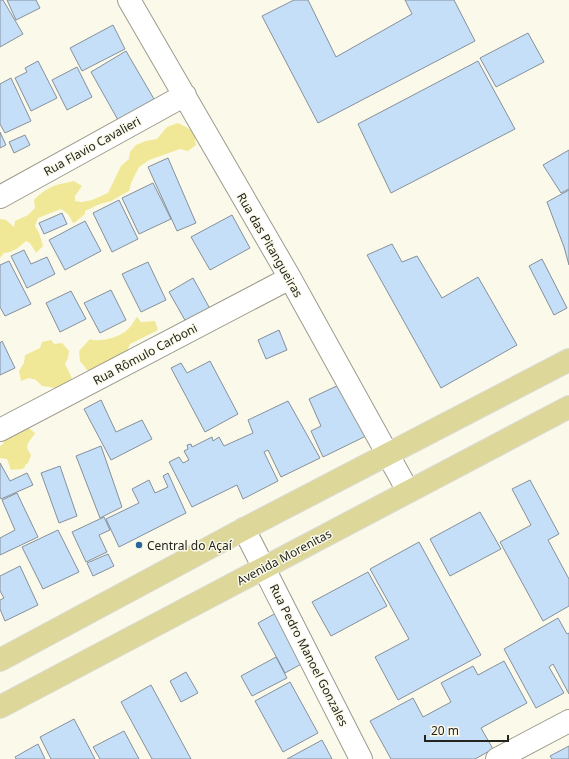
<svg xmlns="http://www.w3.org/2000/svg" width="569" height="759" font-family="'Noto Sans',sans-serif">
<rect width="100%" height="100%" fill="#fbfaea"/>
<!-- green -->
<path fill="#f0e896" d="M178,123C190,129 195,130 196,145L188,151L180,149L149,160L139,167L131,183L129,191L111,201L100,204L85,211V214L74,223L72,222C70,215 67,213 61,209L38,218L35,226L39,233L43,246L36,253L30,243L26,241C18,248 14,252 4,253L0,258V219L6,220L14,227L15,221L28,215L35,208L34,200C48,186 55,185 74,181L82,186L75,196V201L82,202L92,200L108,193L121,166L129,159L130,152L136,145L146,141L157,139L167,127Z
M137,317L141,322L155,321L158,330L130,344L126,353L120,357L105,362L106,370L99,372L87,370L80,361L79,351L90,339C99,343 120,337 127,330C131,327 134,321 137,317Z
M51,340L54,344L62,343L69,351L68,358L65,364L72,378L63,387L56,388L42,386L36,380L29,378L21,381L19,371L24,363L25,355L40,348L42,342Z
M25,425L35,433C29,444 23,443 31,455L28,463L25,465V467L22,469L11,470L7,459L0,458V446L3,444L5,439Z"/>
<!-- building -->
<path fill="#c5dff9" stroke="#86909b" d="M0,0H3L23,34L0,47Z
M7,0H36L40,8L16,20Z
M294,0H308L336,57L412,14L405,0H454L475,41L318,123L262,16Z
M113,25L125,49L82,71L70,48Z
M528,33L544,62L496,87L480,58Z
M126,51L154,99L118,120L91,72Z
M38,61L57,98L31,111L15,78L27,72L25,68Z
M478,61L515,129L391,193L358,124Z
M77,67L92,97L67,110L52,80Z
M11,78L31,121L5,133L0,124V84Z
M0,132L6,145L0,148Z
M25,135L30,145L14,153L9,142Z
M569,150V189L561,193L543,165Z
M168,158L196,223L177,231L148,167Z
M153,183L171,219L139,234L122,198Z
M569,190V265L564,247L547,202Z
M119,200L138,239L112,252L93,213Z
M62,213L67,224L44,234L39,223Z
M232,215L250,248L210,270L191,237Z
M85,221L101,251L65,270L49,240Z
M392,244L402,262L417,256L442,298L478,277L517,345L441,388L367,255Z
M24,250L31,264L47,257L55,274L27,288L11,256Z
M542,259L567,308L554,315L529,266Z
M9,261L31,304L5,316L0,307V265Z
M148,262L166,300L141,312L122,274Z
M193,278L214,316L190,329L169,292Z
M111,290L126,320L100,333L84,303Z
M71,291L86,319L60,332L46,303Z
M279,330L287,350L266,359L258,340Z
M2,341L15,368L0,375V343Z
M210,361L238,414L205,432L171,368L181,363L187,373Z
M341,384L366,436L323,457L311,431L321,426L309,399Z
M101,400L116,432L142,420L152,439L111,460L84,409Z
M288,401L320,458L281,477L268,450L264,452L278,481L243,499L237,485L192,507L169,462L179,457L183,463L189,460L184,451L188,449L187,445L191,444L192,447L212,437L213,441L219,437L224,446L253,433L248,420Z
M101,446L122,507L100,518L76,456Z
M0,463L10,481L27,473L33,485L1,499L0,497Z
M60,466L77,516L59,523L41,473Z
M168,473L186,513L119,547L106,519L139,503L132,489L149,480L155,493L168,487L163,476Z
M530,480L559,534L548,540L569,579V606L543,621L500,542L531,525L512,489Z
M17,493L38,537L0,555V538L15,530L2,500Z
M480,512L501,549L450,576L430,539Z
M104,517L110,530L99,535L107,552L86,562L72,532Z
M58,530L79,572L43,589L22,547Z
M419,542L481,655L398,700L375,657L409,639L370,569Z
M108,554L114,566L93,576L87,563Z
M20,566L38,605L5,621L0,609V600L4,598L0,591V576Z
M368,572L387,606L331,636L312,602Z
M278,612L305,662L285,673L258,623Z
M558,618L567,634L569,633V694L553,664L549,667L564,693L536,708L504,649Z
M276,657L287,678L252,696L241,676Z
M504,661L527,703L481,728L493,749L475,759H391L370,721L413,698L423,717L451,702L441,683L473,666L478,675Z
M186,672L198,693L181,702L170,681Z
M290,682L318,733L283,752L255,701Z
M151,685L191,759H152L121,702Z
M74,719L95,759H51L40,737Z
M124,731L139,759H100L93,747Z
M322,740L332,759H287Z
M38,744L45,759H16L15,757Z
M569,746V759H552L550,756Z"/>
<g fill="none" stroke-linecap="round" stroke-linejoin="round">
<!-- minor casing -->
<g stroke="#9c9b8d" stroke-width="24">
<path id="minor" d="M129,0L290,278L408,491
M0,197L185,95
M0,430L290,278
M244,529L361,759
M497,759L569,721"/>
</g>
<!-- major casing -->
<g stroke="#dcdcdb" stroke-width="24">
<path id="major" d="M0,660L244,529L569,360
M0,707L569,407"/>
</g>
<!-- minor -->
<use href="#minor" stroke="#fff" stroke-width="22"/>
<!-- major -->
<use href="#major" stroke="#ddd79a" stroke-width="22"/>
</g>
<!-- markers -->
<circle fill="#29669d" stroke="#fbfaea" stroke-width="1.5" cx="139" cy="545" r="4"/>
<g text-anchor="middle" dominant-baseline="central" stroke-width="3" stroke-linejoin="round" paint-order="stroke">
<!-- street labels -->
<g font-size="12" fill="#24241f" stroke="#fbfaea">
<text transform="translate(92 146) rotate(-29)">Rua Flavio Cavalieri</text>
<text transform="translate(270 245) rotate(60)">Rua das Pitangueiras</text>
<text transform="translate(145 354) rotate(-28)">Rua Rômulo Carboni</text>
<text transform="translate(284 557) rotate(-28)">Avenida Morenitas</text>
<text transform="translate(309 655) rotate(63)">Rua Pedro Manoel Gonzales</text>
</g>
<!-- poi labels -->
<g font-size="12" fill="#24241f" stroke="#fbfaea" text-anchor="start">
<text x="147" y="545">Central do Açaí</text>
</g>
</g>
<!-- scale -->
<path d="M425 735v6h83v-6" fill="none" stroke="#24241f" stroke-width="2"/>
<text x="431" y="735" font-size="12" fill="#24241f" stroke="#fbfaea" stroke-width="3" paint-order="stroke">20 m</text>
</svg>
